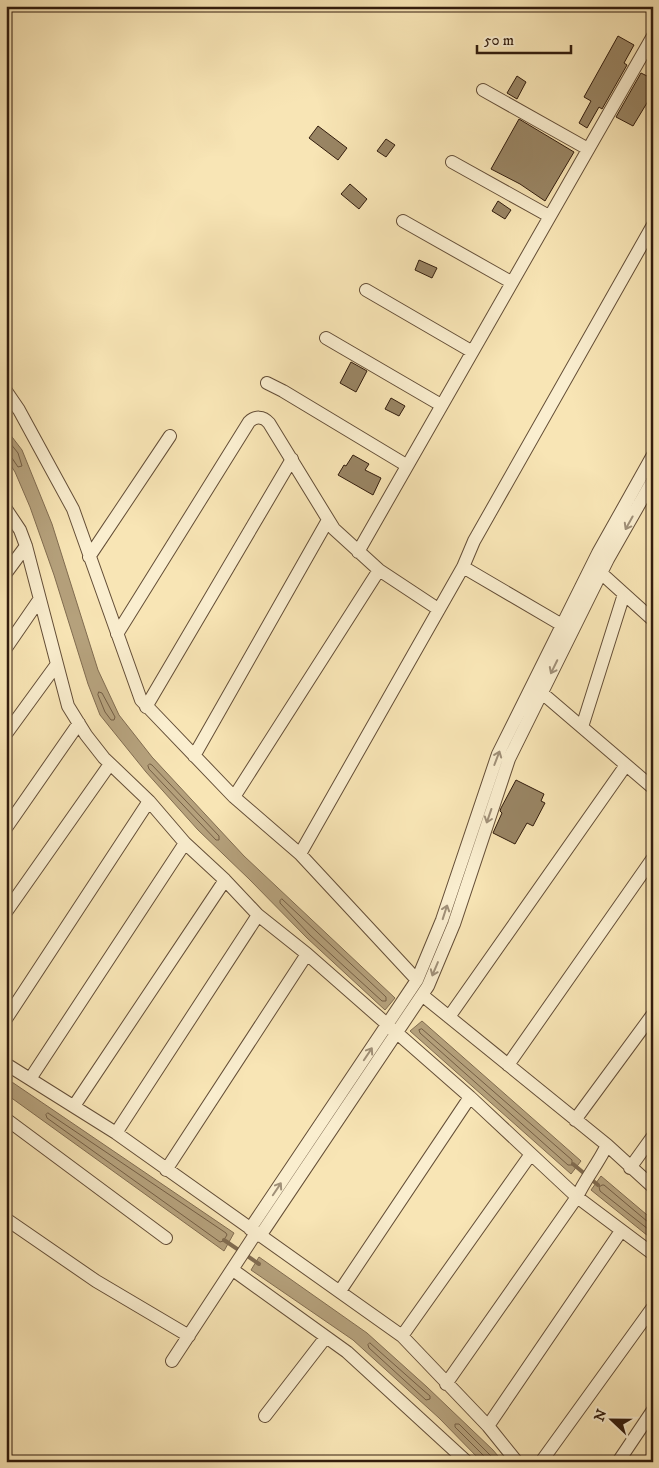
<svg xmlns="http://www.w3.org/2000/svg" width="659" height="1468" font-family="'IM FELL DW Pica',serif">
<rect width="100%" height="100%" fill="#f8e5b5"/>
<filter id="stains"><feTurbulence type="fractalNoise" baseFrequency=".004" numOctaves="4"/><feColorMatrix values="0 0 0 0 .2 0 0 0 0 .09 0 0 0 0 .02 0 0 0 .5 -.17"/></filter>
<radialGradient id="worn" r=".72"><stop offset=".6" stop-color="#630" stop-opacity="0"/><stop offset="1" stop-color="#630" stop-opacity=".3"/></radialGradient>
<!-- water -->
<path fill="#b5a17c" stroke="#816c50" d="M6,429L22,450L52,524L98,670L119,715L152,757L244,856L395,998L385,1010L307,938L249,879L198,830L146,772L100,715L88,684L54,575L30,507L15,472L6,458Z
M422,1021L581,1161L571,1174L410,1031Z
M6,1078L234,1233L224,1251L6,1094Z
M601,1176L653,1220V1240L591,1190Z
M259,1257L367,1333L427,1387L493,1450L503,1462H482L439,1418L353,1340L251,1270Z"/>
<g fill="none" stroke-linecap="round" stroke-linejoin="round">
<!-- shore -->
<path stroke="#745e44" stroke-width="1" d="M6,438L18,453L22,466L18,467L12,458L6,456
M99,692L102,693L115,717L114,720H111L105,712L98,695Z
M150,764L152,765L219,836V840H216L149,769L148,766Z
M282,899L386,997V1001H382L310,935L280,903V901Z
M422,1029L572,1160V1165H568L420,1033L419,1030Z
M48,1113L226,1233L227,1235L223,1241L220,1242L47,1118L46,1115Z
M653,1224L648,1222L604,1185H602L599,1187L600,1191L653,1233
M370,1343L423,1390L430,1396V1399L426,1400L369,1348L368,1345Z
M485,1462L484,1456L455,1427V1424H459L497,1462"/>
<!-- stream -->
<path stroke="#816c50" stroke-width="4" d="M573,1164L598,1185
M224,1240L259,1264"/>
</g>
<!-- building -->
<path fill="#998564" stroke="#321c0d" d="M618,36L634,45L624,63L627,65L602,109L599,107L587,128L579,123L591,101L584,97Z
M641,73L653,79V93L633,126L616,117Z
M517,76L526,82L517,99L507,93Z
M519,119L574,152L545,201L520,184L491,169Z
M318,126L347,148L338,160L309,138Z
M386,139L395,145L386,157L377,151Z
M350,184L367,199L359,209L341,194Z
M498,201L511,210L505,219L492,211Z
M419,260L437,268L432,278L415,270Z
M351,362L367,371L356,392L340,383Z
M391,398L405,406L399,416L385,409Z
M353,455L369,464L365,470L381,478L373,495L338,475L344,465L346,466Z
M516,780L544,794L541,801L545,803L533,826L527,823L515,844L493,833L502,813L500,811L501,808Z"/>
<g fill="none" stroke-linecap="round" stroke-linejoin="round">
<!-- minor casing -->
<g stroke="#644e37" stroke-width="14">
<path id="minor" d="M483,90L588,149
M452,162L549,216
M403,221L511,282
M366,290L471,351
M326,338L441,405
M267,383L283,391L406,465
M6,391L19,410L73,509L141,700L234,797L300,854L417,980
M6,509L20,530L26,546L68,706L86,735L104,758L149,801L185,843L225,880L258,915L307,954L470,1097L577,1197L653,1254
M358,552L653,36
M89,557L170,436
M463,567L562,625
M6,573L26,546
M601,573L653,620
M117,634L249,422C255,416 263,416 269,423L334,529L379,570L438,609
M6,648L39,600
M542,693L653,788
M146,707L292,459
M582,727L624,594
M6,734L57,664
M194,756L328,520
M234,797L379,570
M6,828L79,723
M300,854L463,567L474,541L653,225
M6,912L110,764
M422,995L607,1145
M449,1017L626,765
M6,1019L149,801
M6,1064L116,1133L402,1336L488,1426L517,1462
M508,1065L653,858
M30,1079L185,843
M74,1106L225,880
M6,1119L166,1238
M575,1120L653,1014
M116,1133L258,915
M630,1168L653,1136
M166,1170L307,954
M6,1219L96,1281L189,1336
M250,1229L417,980L442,920L498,754L598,553L653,455
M260,1236L428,986L454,924L509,759L608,559L653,480
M233,1270L347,1352L467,1462
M340,1291L470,1097
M402,1336L531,1154
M172,1361L256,1233
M446,1384L577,1197C585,1179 598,1164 607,1145L653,1187
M265,1416L326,1337
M488,1426L621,1231
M541,1462L653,1307
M618,1462L653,1410"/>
</g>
<!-- minor -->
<use href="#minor" stroke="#faeecf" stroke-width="12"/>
</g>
<!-- one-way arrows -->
<defs><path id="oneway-shaft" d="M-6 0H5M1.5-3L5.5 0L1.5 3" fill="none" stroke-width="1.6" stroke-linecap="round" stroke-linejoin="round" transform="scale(1.25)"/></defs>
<g stroke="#a09078">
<use href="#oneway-shaft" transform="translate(629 523) rotate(119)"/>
<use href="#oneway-shaft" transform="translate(554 667) rotate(116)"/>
<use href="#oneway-shaft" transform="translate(497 758) rotate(-69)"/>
<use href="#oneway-shaft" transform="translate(489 816) rotate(109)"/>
<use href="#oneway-shaft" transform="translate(445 912) rotate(-72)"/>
<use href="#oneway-shaft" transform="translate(435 969) rotate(113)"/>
<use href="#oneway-shaft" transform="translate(368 1054) rotate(-56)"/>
<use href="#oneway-shaft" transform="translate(277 1189) rotate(-56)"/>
</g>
<!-- margin -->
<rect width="659" height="1468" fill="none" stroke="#f8e5b5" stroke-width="25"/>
<rect x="8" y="8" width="644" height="1453" fill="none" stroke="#321c0d" stroke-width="2.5"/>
<rect x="12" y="12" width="634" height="1443" fill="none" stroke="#321c0d"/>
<!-- north arrow -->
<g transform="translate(612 1420) rotate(292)" stroke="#faeecf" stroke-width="4" paint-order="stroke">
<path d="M0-4L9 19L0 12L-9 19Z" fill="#321c0d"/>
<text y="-8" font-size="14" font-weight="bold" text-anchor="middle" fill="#321c0d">N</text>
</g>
<!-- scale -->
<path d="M477 45v8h94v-8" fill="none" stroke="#321c0d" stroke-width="2.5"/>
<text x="484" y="45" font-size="15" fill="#321c0d" stroke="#faeecf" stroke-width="4" paint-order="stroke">50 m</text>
<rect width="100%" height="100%" filter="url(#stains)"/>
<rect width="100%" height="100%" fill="url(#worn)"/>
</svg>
